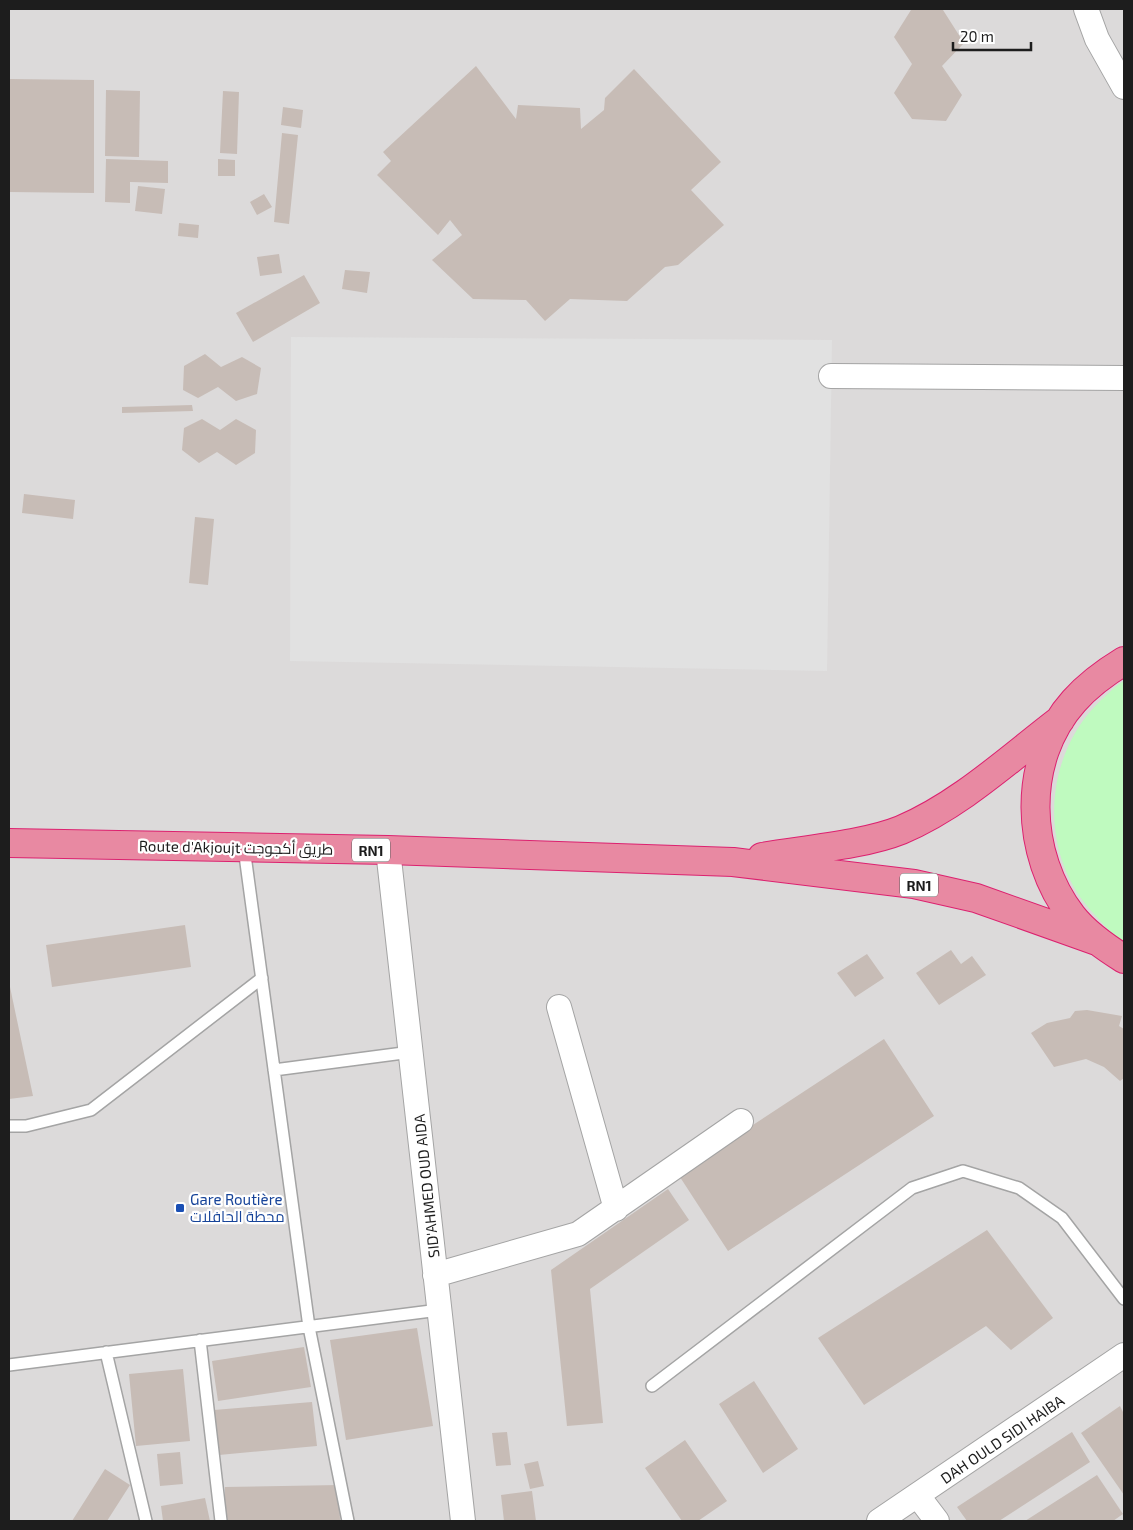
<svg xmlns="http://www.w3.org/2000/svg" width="1133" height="1530" font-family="'Exo 2',Cairo,sans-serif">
<rect width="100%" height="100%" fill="#efeae3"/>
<!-- residential -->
<path fill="#dcdada" d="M9,9H1124V1521H9Z"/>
<!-- park -->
<path fill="#bffabf" d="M1124,681V941C1111,934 1103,924 1093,913C1038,854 1042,756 1101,700C1108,694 1116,685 1124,681Z"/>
<!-- parking -->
<path fill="#e1e1e1" d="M291,337L832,340L827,671L290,661Z"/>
<!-- building -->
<path fill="#c7bcb6" d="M911,10H943L964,43L942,66L962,95L946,121L912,119L894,93L912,64L894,37Z
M476,66L516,119L518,105L580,108L581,129L604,110L605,98L634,69L721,162L691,190L724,225L678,265L665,267L627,301L570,299L545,321L526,300L473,299L432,260L462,235L450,220L438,235L377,175L391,161L383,152Z
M9,79L94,80V193L9,192Z
M106,90L140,91L139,157L105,156Z
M223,91L239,92L237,154L220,153Z
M283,107L303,110L301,128L281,125Z
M282,133L298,135L289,224L274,222Z
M106,159L168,161V183L130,182V203L105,202Z
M218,159L235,160V176H218Z
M138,186L165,189L162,214L135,211Z
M264,194L272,207L257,215L250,202Z
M179,223L199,225L198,238L178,236Z
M279,254L282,273L260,276L257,257Z
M345,270L370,272L367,293L342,289Z
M304,275L320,303L253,342L236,313Z
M205,354L221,367L242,357L261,368L257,394L236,401L218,387L198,398L183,390L184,366Z
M192,405L193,411L122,413V407Z
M202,419L220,430L236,419L256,430L255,453L236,465L217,452L199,463L182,450L184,428Z
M24,494L75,500L73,519L22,513Z
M195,517L214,519L208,585L189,583Z
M185,925L191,967L52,987L46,945Z
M951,950L961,964L972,956L986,975L939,1005L916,973Z
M867,954L884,978L855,997L837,973Z
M10,987L33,1096L9,1099V988Z
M1087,1010L1122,1016L1119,1026L1124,1029V1078L1120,1081L1104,1067L1086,1059L1054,1067L1031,1033L1047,1023L1070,1018L1075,1011Z
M884,1039L934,1116L728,1251L678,1174Z
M668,1189L689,1220L590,1289L603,1423L567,1426L551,1270Z
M987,1230L1053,1318L1011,1350L986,1326L864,1405L818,1338Z
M417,1328L433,1426L346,1440L330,1340Z
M304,1347L311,1387L218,1401L212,1361Z
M183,1369L190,1441L136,1446L129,1374Z
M754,1381L798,1449L763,1473L719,1404Z
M312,1402L317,1446L219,1455L214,1410Z
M1120,1406L1124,1414V1495L1081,1433Z
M507,1432L511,1465L496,1466L492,1433Z
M1072,1432L1090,1462L999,1521H967L957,1507Z
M685,1440L727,1501L698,1521H682L645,1468Z
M180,1452L183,1484L160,1486L157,1454Z
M538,1461L544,1486L530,1489L524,1464Z
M105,1469L130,1485L107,1521H72Z
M1097,1475L1123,1514L1113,1521H1025Z
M339,1485L340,1521H225V1487Z
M532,1491L536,1521H504L501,1495Z
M205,1498L210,1521H163L161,1506Z"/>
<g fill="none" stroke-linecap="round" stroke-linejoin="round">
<!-- lane casing -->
<g stroke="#a4a4a4" stroke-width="14">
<path id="lane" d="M244,848L309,1327L348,1521
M274,1070L411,1052
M9,1126H26L91,1110L262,978
M200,1340L221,1521
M106,1352L146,1521
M9,1365L439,1310
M652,1386L912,1188L963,1171L1019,1188L1062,1218L1124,1299"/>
</g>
<!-- street casing -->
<g stroke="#a4a4a4" stroke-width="26">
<path id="street" d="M1086,9L1097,39L1124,87
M831,376L1124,378
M388,850L463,1521
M559,1007L616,1209
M435,1275L578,1234L741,1121
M918,1496L937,1521
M879,1521L1124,1355"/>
</g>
<!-- highway casing -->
<g stroke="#dc216f" stroke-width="30">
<path id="highway" d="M1124,661C1106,672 1089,684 1074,701C1021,760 1025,855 1072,916C1086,934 1105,947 1124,959
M9,843L388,850L733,862L914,884L976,898L1097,941
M762,857C803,850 864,845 901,830C960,805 1010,758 1060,720"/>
</g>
<!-- lane -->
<use href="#lane" stroke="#fff" stroke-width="11"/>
<!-- street -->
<use href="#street" stroke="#fff" stroke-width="24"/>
<!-- highway -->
<use href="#highway" stroke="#e889a2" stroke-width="28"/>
</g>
<!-- markers -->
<rect fill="#1a4fb4" stroke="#fff" stroke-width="2" x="175" y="1203" width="10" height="10" rx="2.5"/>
<g text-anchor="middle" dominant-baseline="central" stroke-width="4.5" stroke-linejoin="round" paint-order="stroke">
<!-- shield labels -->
<g fill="#fff" stroke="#616161" stroke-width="1">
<rect x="352" y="838.5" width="38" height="23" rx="4"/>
<rect x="900" y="873.5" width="38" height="23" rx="4"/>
</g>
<g font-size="14" font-weight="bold" fill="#1d1d1d">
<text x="371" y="850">RN1</text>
<text x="919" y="885">RN1</text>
</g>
<!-- street labels -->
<g font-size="15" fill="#1d1d1d" stroke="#fff">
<text transform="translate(236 847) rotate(1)">Route d'Akjoujt طريق أكجوجت</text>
<text transform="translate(426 1186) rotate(-96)">SID'AHMED OUD AIDA</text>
<text transform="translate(1002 1439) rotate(-34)">DAH OULD SIDI HAIBA</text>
</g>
<!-- transit labels -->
<g font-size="15" fill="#164399" stroke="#fff" text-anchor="start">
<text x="190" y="1199">Gare Routière<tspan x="190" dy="17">محطة الحافلات</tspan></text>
</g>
</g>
<!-- border -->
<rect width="1133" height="1530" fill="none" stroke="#1d1d1d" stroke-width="20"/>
<!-- scale -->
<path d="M953 42v8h78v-8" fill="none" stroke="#1d1d1d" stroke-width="2.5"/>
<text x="960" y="42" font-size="15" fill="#1d1d1d" stroke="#ffffff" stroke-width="4" paint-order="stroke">20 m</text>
</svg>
